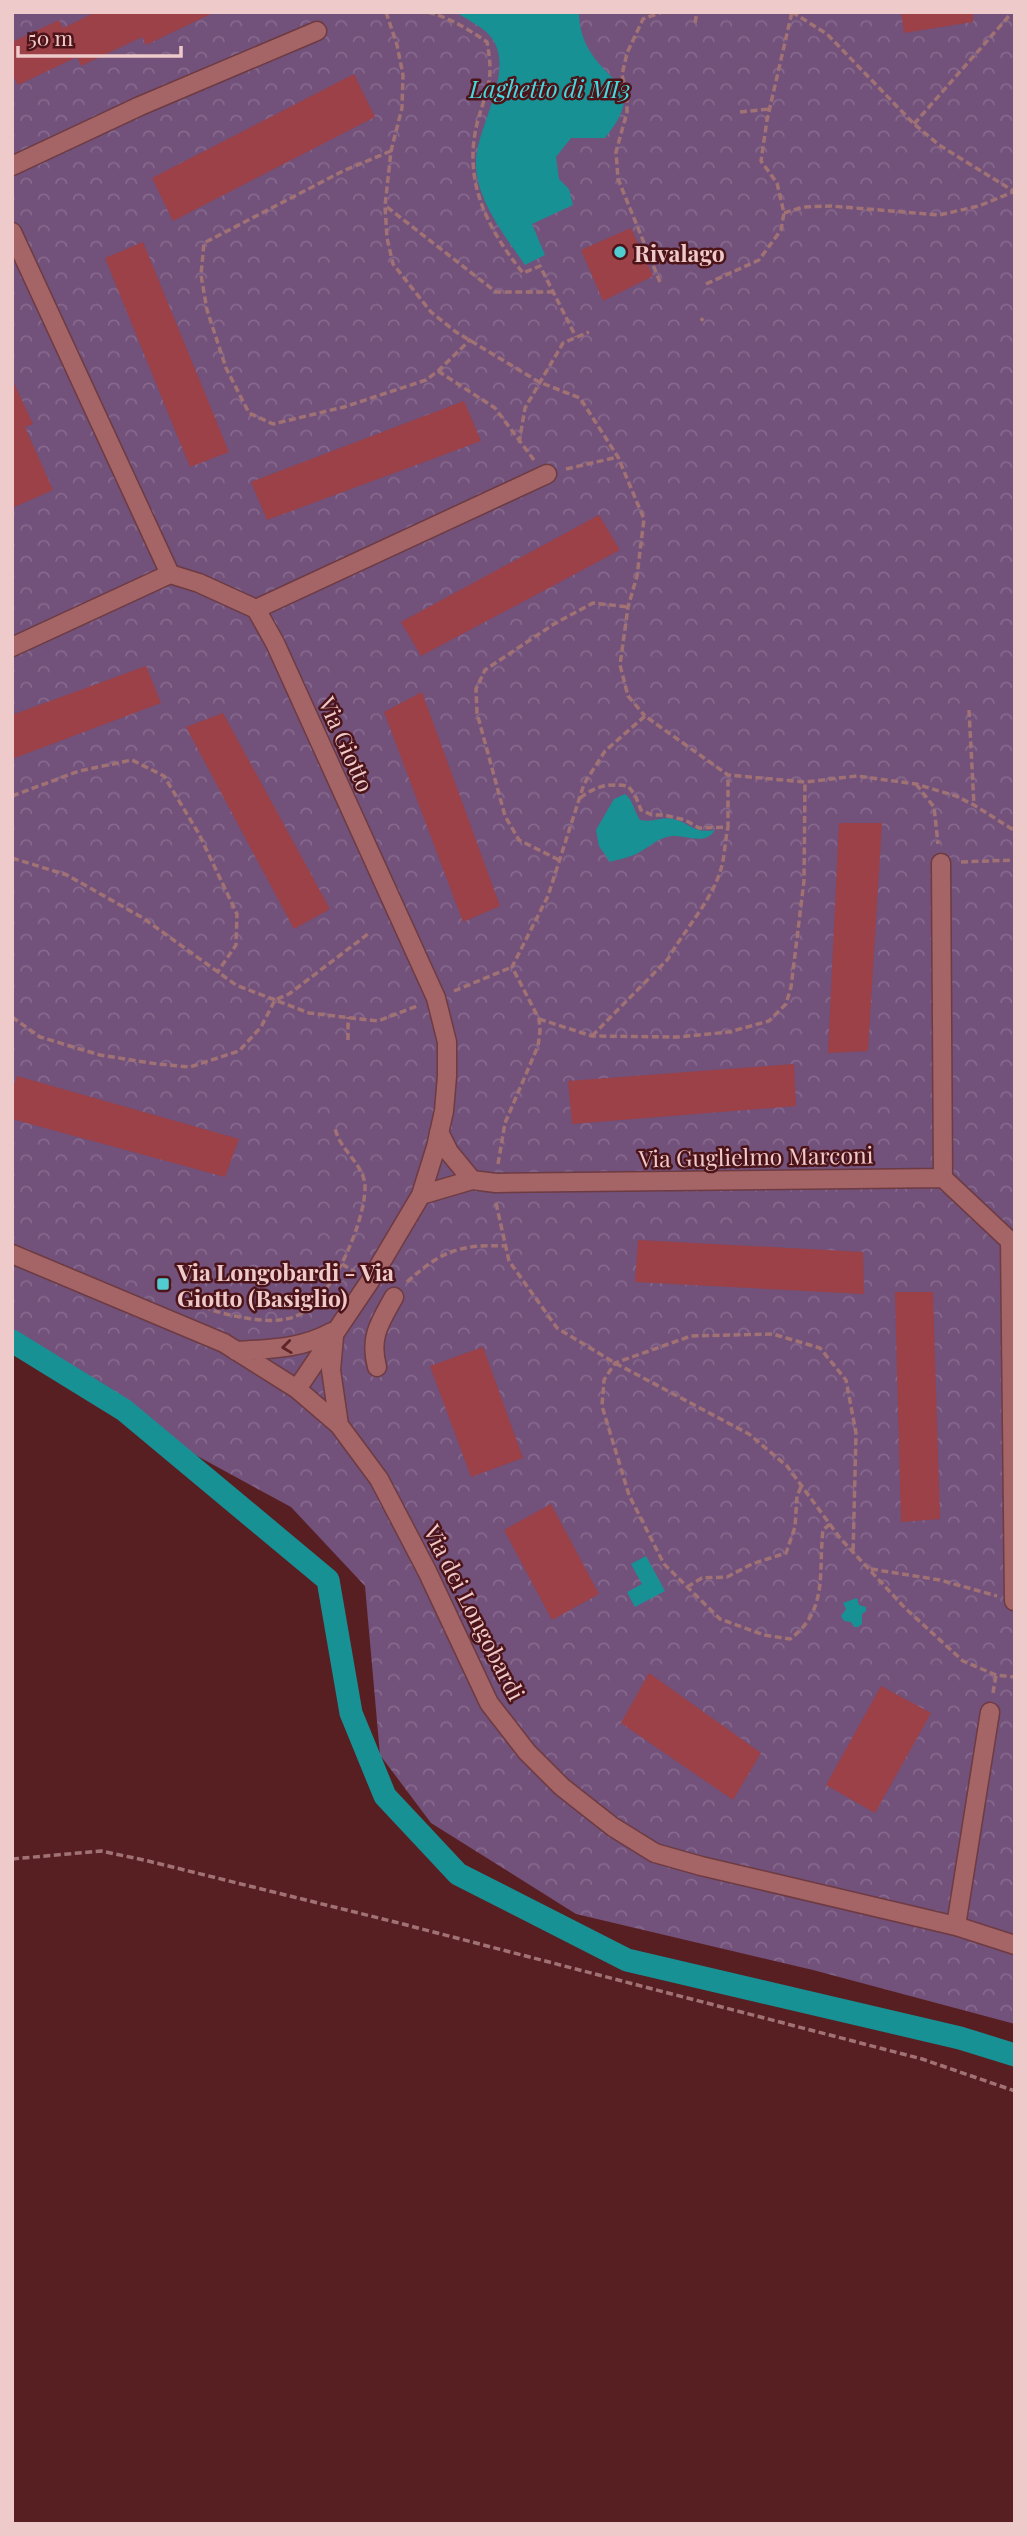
<svg xmlns="http://www.w3.org/2000/svg" width="1027" height="2536" font-family="'Playfair Display',serif">
<defs>
<pattern id="forest-crowns" width="20" height="18" patternUnits="userSpaceOnUse" patternTransform="scale(1.75)"><rect width="20" height="18" fill="#72517b"/><path d="M2 6a3 3 0 1 1 6 0M12 15a3 3 0 1 1 6 0" fill="none" stroke="#86698c"/></pattern>
</defs>
<rect width="100%" height="100%" fill="#581f23"/>
<!-- forest -->
<path fill="url(#forest-crowns)" d="M12,12H1015V2024L813,1970L576,1914L431,1823L380,1755L365,1586L291,1507L177,1445L64,1365L12,1332Z"/>
<!-- water -->
<path fill="#189195" d="M456,12H579C579,36 589,54 606,71C610,76 618,82 621,87C630,106 616,124 605,138H571L556,157L559,179L569,189L573,205L532,224L545,255L525,265C505,236 474,197 476,160C478,124 516,69 491,37C483,27 466,19 456,12Z
M625,794C633,800 634,811 640,820C652,823 662,816 673,819C691,823 693,834 715,830C705,846 688,835 673,836C658,837 650,847 638,853C629,858 619,859 610,862L599,846L596,830L614,799Z
M646,1556L665,1591L635,1607L627,1592L642,1584L631,1564Z
M857,1598L859,1605L866,1607V1611L862,1614V1624L858,1627H854L851,1622L844,1621L841,1616L846,1609L843,1603Z"/>
<g fill="none" stroke-linecap="round" stroke-linejoin="round">
<!-- canal -->
<path stroke="#189195" stroke-width="23" d="M12,1341L124,1410L328,1580L351,1713L385,1796L458,1874L627,1960L960,2038L1015,2055"/>
</g>
<!-- building -->
<path fill="#9b4147" d="M96,12H215L146,45L142,37L81,66L77,57L18,85L12,74V42L59,20L63,28Z
M901,12H973V22L904,33Z
M354,74L375,117L173,221L152,178Z
M631,228L653,276L603,301L581,250Z
M143,242L229,452L190,467L105,258Z
M12,379L33,424L25,427L53,490L12,508Z
M464,401L481,441L267,520L251,482Z
M599,515L620,550L421,656L401,622Z
M146,666L161,703L12,759V715Z
M422,692L500,906L463,922L384,712Z
M223,713L330,909L294,929L186,727Z
M839,823H882L868,1051L828,1053Z
M794,1064L796,1106L572,1124L568,1081Z
M17,1076L239,1139L225,1177L12,1119V1091Z
M638,1240L863,1252L864,1294L635,1282Z
M895,1292H933L940,1519L901,1522Z
M483,1347L523,1458L471,1477L430,1366Z
M551,1504L599,1594L552,1620L504,1530Z
M649,1673L761,1753L733,1800L621,1723Z
M881,1686L931,1713L875,1813L826,1785Z"/>
<g fill="none" stroke-linecap="round" stroke-linejoin="round">
<!-- minor casing -->
<g stroke="#6d3b41" stroke-width="21">
<path id="minor" d="M12,166L140,106L317,31
M12,232L170,574L199,583L256,609L275,643L436,998L447,1042V1076L444,1111L436,1147L421,1195L370,1281L297,1389
M256,609L547,474
M12,647L170,574
M941,863L943,1178
M439,1132L449,1152L472,1180
M421,1195L472,1180L496,1183L943,1178L1010,1241H1015
M1010,1241L1014,1601
M12,1254L224,1343L297,1389L339,1425L379,1479L427,1571L489,1703L527,1752L562,1787L613,1827L655,1853L701,1866L956,1926L1015,1945
M334,1337L331,1370L339,1425
M236,1351C271,1349 301,1349 332,1332
M377,1367C369,1337 380,1322 394,1297
M956,1926L990,1712"/>
</g>
<!-- path -->
<path stroke="#a17274" stroke-width="3.5" stroke-dasharray="7 3.5" stroke-linecap="butt" d="M386,12L397,45L403,75L402,108L391,151L385,206L387,238L393,264L431,312L456,332L539,382L580,398L618,457L644,519L637,576L628,607L620,665L628,696L645,716
M428,12C450,18 468,29 487,42C494,80 488,85 478,120C462,179 486,227 523,273L540,266L576,337
M792,12L827,34L914,124L939,145L1015,192
M695,23L697,12
M740,112L769,109
M914,124L1009,16
M391,151L343,171L204,243L201,275L207,310L226,368L249,413L273,424L344,407L426,380L438,371L471,339
M387,207L496,292H555
M784,213L803,207L831,206L939,215L979,206L1013,192
M660,282L618,179L616,152L627,112V94L622,75L627,53L643,19L662,12
M706,284L759,260L781,230L784,213L777,183L761,161L767,120L792,12
M701,318L703,321
M438,371L495,408L534,460
M519,443L525,408L563,343L589,332
M566,469L618,457
M969,710L974,805
M916,784L934,807L938,844
M12,796L79,771L132,760L164,776L199,834L237,914L236,945L217,973
M580,798C596,786 608,783 628,786L635,795L641,810L652,815H664L685,820L699,828L728,827V775
M12,858L67,875L143,918L236,985L309,1013L378,1021L417,1006
M559,860L519,840L505,816L477,713L476,689L485,670L554,624L593,603L628,607
M961,862L1015,860
M454,991L512,967
M12,1017L40,1037L100,1055L157,1064L190,1067L239,1051L261,1027L275,1000L289,994L368,934
M539,1019L592,1036L677,1037L729,1032L769,1021L786,1004L791,987L804,881L805,782
M592,1036L668,959C684,930 715,897 722,865C725,853 725,840 728,827
M348,1040V1017
M498,1164L505,1123L538,1046L540,1031L539,1019L512,967L548,896L584,784L605,751L645,716L728,775L805,782L857,776L916,784L956,796L974,805L1015,831
M496,1203L509,1261L557,1328L615,1363L749,1434L787,1466L840,1538L905,1608L963,1661L996,1675L1015,1677
M342,1264L355,1272
M407,1282C441,1251 460,1244 506,1246
M195,1301C207,1310 221,1313 235,1316C254,1320 276,1323 294,1317C330,1304 364,1225 365,1189C366,1164 338,1150 335,1127
M830,1524L823,1530C818,1572 829,1610 790,1639L764,1635L720,1619L664,1564L629,1495L602,1406L604,1380L615,1363L691,1336L773,1334L820,1348L846,1380L856,1433L853,1554
M871,1569L940,1580L997,1596
M687,1587L702,1578L727,1577L752,1564L786,1553L795,1527L797,1496L801,1487
M993,1693L996,1675
M12,1859L101,1851L144,1860L395,1922L922,2059L1015,2091"/>
<!-- minor -->
<use href="#minor" stroke="#a56466" stroke-width="18"/>
</g>
<!-- one-way arrows -->
<defs><path id="oneway-chevron" d="M-2-3.5L2.5 0L-2 3.5" fill="none" stroke-width="1.6" stroke-linecap="round" stroke-linejoin="round" transform="scale(1.75)"/></defs>
<use stroke="#5e2428" href="#oneway-chevron" transform="translate(287 1347) rotate(173)"/>
<!-- markers -->
<g fill="#51ccd1" stroke="#4c1419" stroke-width="2.5">
<circle cx="620" cy="252" r="7"/>
<rect x="156" y="1277" width="14" height="14" rx="3.5"/>
</g>
<g text-anchor="middle" dominant-baseline="central" stroke-width="5" stroke-linejoin="round" paint-order="stroke">
<!-- poi labels -->
<g font-size="23" font-weight="bold" fill="#efcaca" stroke="#4c1419" text-anchor="start">
<text x="634" y="252">Rivalago</text>
<text x="177" y="1271">Via Longobardi - Via<tspan x="177" dy="26">Giotto (Basiglio)</tspan></text>
</g>
<!-- street labels -->
<g font-size="23" fill="#efcaca" stroke="#4c1419">
<text transform="translate(347 744) rotate(66)">Via Giotto</text>
<text transform="translate(756 1156) rotate(-1)">Via Guglielmo Marconi</text>
<text transform="translate(475 1612) rotate(63)">Via dei Longobardi</text>
</g>
<!-- water labels -->
<g font-size="24" font-style="italic" fill="#47d9df" stroke="#4c1419">
<text x="550" y="88">Laghetto di MI3</text>
</g>
</g>
<!-- border -->
<rect width="1027" height="2536" fill="none" stroke="#efcaca" stroke-width="28"/>
<!-- scale -->
<path d="M18 46v10h163v-10" fill="none" stroke="#efcaca" stroke-width="3.5"/>
<text x="28" y="46" font-size="21" fill="#efcaca" stroke="#4c1419" stroke-width="5" paint-order="stroke">50 m</text>
</svg>
